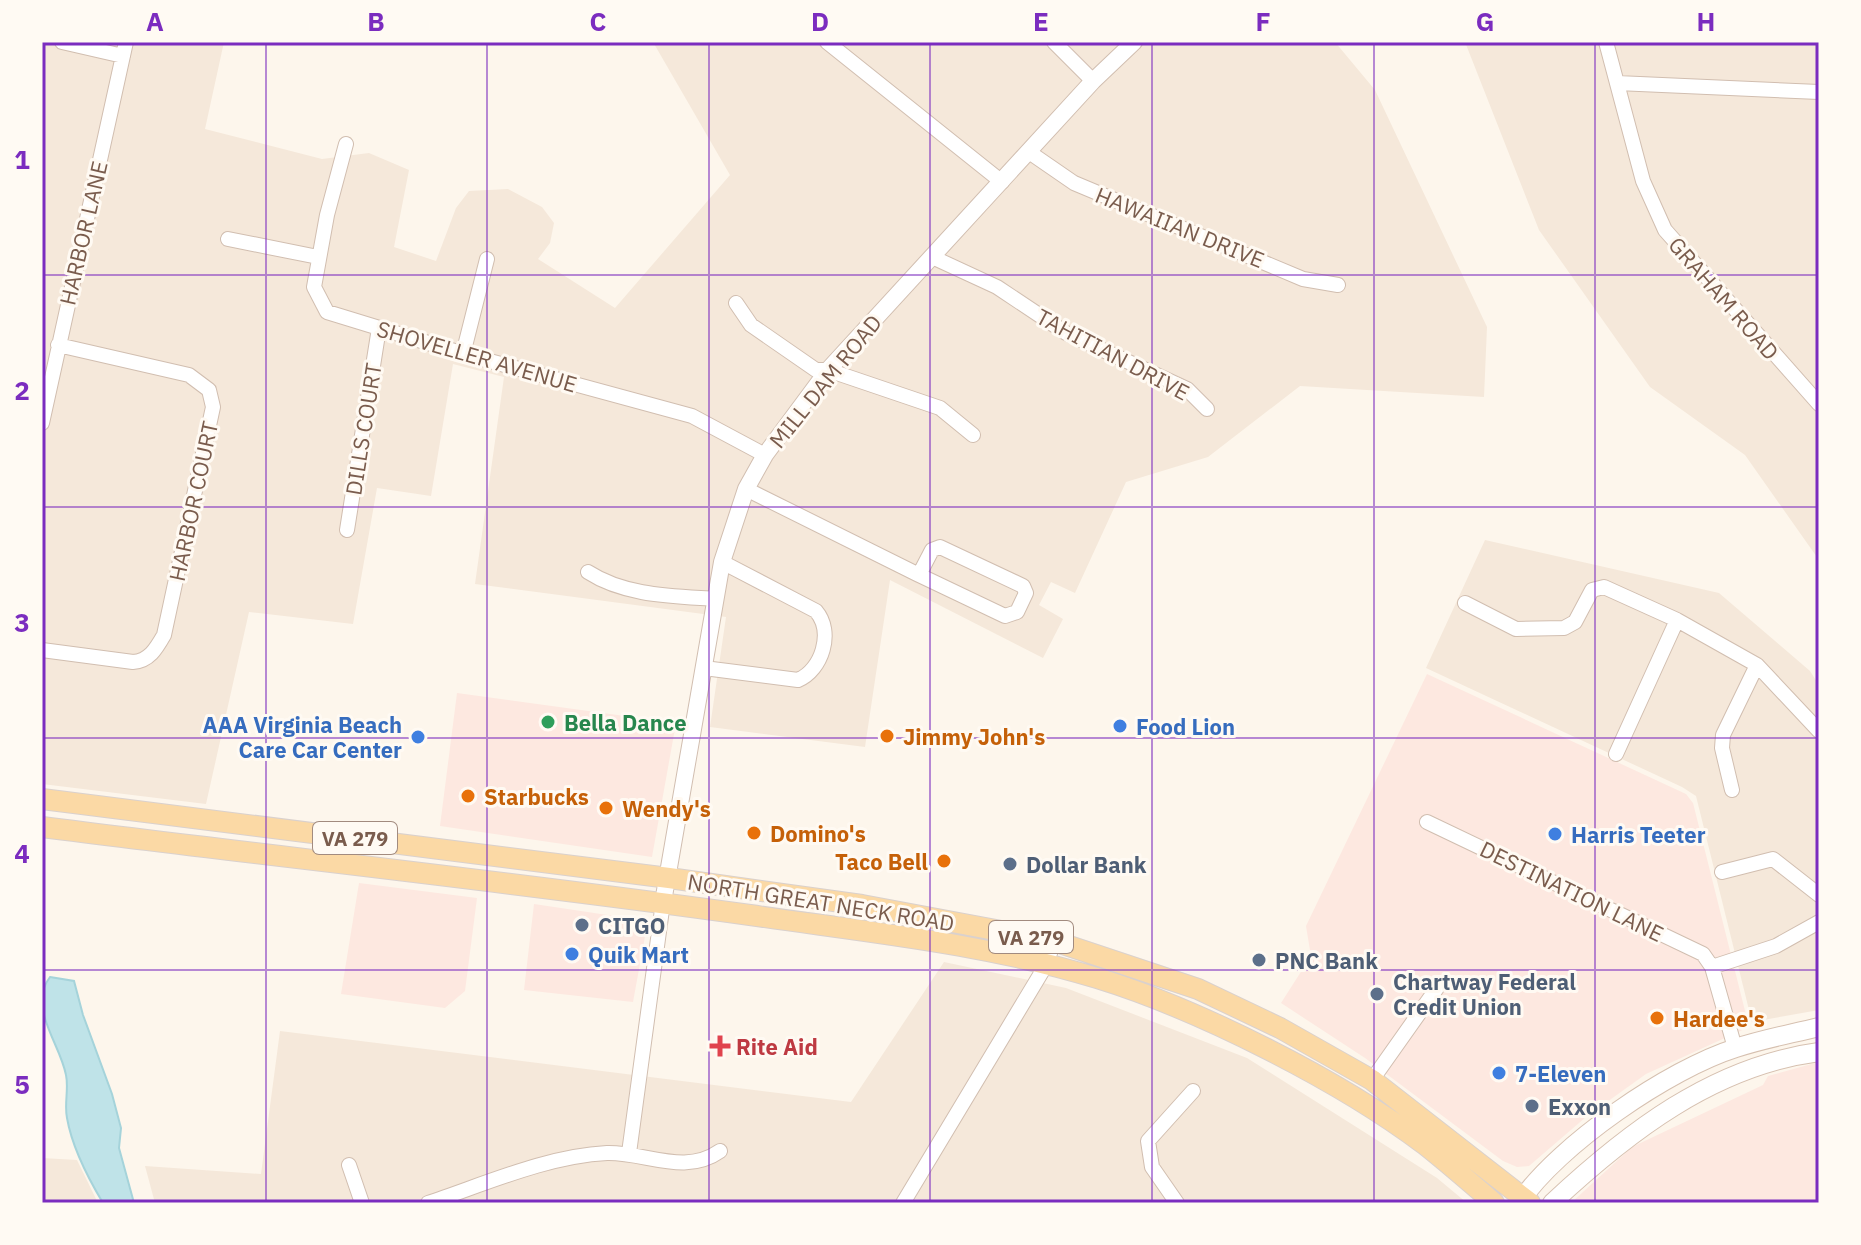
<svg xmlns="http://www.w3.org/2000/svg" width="1861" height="1245" font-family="'IBM Plex Sans',sans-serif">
<rect width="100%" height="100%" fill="#fdf6ec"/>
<!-- residential -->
<path fill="#f5e8da" d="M42,42H224L205,129L322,159L369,153L409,170L394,247L436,261L456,208L469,191L508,189L542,207L554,223L550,243L538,259L615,308L730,175L653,42H1335L1375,90L1487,327L1484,397L1300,386L1208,457L1126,482L1075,593L1051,582L1039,605L1063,619L1043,658L890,580L865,747L710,727L726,617L475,584L504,377L453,364L431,496L377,488L353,624L249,612L206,804L42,784Z
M1465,42H1819V560L1745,455L1650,387L1539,230Z
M1485,540L1719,593L1810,671L1819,685V1010L1752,1022L1696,796L1682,787L1426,668Z
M944,962L1066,988L1247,1058L1437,1178L1467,1203H155L145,1166L261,1174L280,1031L851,1102Z
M42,1158L77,1160L98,1203H42Z"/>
<!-- commercial -->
<path fill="#fde8e0" d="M1427,674L1686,794L1693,803L1749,1027L1646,1074L1586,1117L1529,1166L1517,1167L1503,1161L1365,1058L1281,1003L1311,956L1306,926Z
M457,693L676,723L652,857L440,826Z
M359,883L477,898L465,991L445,1008L341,994Z
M534,904L641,920L646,931L633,1002L524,990Z
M1819,1062V1203H1571L1632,1147L1763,1085L1768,1076Z"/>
<!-- water -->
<path fill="#bfe3e8" stroke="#a5d3da" stroke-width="2" d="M50,977L74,981L83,1015L112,1094L121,1128L119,1148L134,1203H103C88,1178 72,1147 67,1118C64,1104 69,1089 66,1075C60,1043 27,1007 50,977Z"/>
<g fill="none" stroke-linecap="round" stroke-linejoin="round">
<!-- minor casing -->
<g stroke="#d1beb0" stroke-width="16">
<path id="minor" d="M62,42L123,56
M827,42L1002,182
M1054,42L1093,81
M1606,42L1643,181L1665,230L1819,404
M1617,83L1819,92
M346,144L327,215L314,287L327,312L464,354L692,416L765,455
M1029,152L1074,183L1303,279L1338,285
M228,239L318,257
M932,257L997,287L1066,333L1187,389L1207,409
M736,303L751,325L816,370H828L940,408L973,435
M463,354L487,259
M42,423L126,42
M746,489L919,575
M347,530L379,328
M940,547L1023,586L1026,593L1017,612L1005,616L919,575L932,550Z
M588,572C625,596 673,596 716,599
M1465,603L1516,629L1564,628L1575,622L1592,590L1604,587L1677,620L1757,665L1819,731
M42,650L133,662C149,661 156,649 164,635L213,407L209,390L189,375L58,345
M704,668L798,680C822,670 834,632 816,611L722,562
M1616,754L1677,620
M1732,790L1722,748L1723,735L1757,665
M1427,822L1703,954L1712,967L1735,1048
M1722,872L1773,859L1819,895
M1712,967L1776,946L1819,922
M1372,1080L1437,988
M629,1153L663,902
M349,1165L362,1203
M428,1203C485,1184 547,1156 607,1153C646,1152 685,1176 720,1151
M903,1203L1046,965L1054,941
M1177,1203L1152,1167L1148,1141L1193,1091"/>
</g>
<!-- tertiary casing -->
<g stroke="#d1beb0" stroke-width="18">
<path id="tertiary" d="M663,902L722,562L746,489L765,455L828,370L1093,81L1134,42"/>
</g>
<!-- secondary casing -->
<g stroke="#d6c0b0" stroke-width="20">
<path id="secondary" d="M1519,1203C1558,1145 1669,1069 1736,1048C1763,1039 1791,1034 1819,1027
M1552,1203C1627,1133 1713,1066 1819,1052"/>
</g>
<!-- primary casing -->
<g stroke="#dad1cd" stroke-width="22">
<path id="primary" d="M42,799L669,878L862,905L1054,941L1198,989L1280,1028L1372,1080L1530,1203
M42,827C278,857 514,882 750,915C866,932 983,943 1097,978C1198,1009 1339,1080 1424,1144C1448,1163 1471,1183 1494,1203"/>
</g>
<!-- minor -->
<use href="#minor" stroke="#fff" stroke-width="14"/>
<!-- tertiary -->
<use href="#tertiary" stroke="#fff" stroke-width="16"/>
<!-- secondary -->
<use href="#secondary" stroke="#fff" stroke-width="18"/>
<!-- primary -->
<use href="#primary" stroke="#fbd9a5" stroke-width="20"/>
</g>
<!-- grid -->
<path fill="none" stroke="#7b2cbf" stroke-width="2" stroke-opacity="0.55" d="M266,42V1203M487,42V1203M709,42V1203M930,42V1203M1152,42V1203M1374,42V1203M1595,42V1203M42,275H1819M42,507H1819M42,738H1819M42,970H1819"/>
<!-- markers -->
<circle fill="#2e9e5b" stroke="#fffaf3" stroke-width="3" cx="548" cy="722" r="8"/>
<g fill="#3f7fe0" stroke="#fffaf3" stroke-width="3">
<circle cx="1120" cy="726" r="8"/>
<circle cx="418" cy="737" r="8"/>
<circle cx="1555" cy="834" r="8"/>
<circle cx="572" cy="954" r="8"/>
<circle cx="1499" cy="1073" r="8"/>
</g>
<g fill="#e8710a" stroke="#fffaf3" stroke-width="3">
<circle cx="887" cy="736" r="8"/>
<circle cx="468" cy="796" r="8"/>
<circle cx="606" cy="808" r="8"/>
<circle cx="754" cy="833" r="8"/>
<circle cx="944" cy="861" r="8"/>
<circle cx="1657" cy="1018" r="8"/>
</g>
<g fill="#5c6f8a" stroke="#fffaf3" stroke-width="3">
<circle cx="1010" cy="864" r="8"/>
<circle cx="582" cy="925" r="8"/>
<circle cx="1259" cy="960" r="8"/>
<circle cx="1377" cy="994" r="8"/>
<circle cx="1532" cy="1106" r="8"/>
</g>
<path fill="#e0444e" stroke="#fffaf3" stroke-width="3" d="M716 1034h8v8h8v8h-8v8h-8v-8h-8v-8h8z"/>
<g text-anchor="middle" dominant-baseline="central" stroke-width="6" stroke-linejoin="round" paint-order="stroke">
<!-- shield labels -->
<g fill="#fffaf3" stroke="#a28b7f" stroke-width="2">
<rect x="313" y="822" width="84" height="32" rx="6"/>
<rect x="989" y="921" width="84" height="32" rx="6"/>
</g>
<g font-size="20" font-weight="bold" fill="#7a5c4d">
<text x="355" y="838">VA 279</text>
<text x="1031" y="937">VA 279</text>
</g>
<!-- street labels -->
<g font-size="22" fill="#7a5c4d" stroke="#fffaf3">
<text transform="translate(1180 227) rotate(22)">HAWAIIAN DRIVE</text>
<text transform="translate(83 233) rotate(-77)">HARBOR LANE</text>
<text transform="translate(1724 298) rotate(49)">GRAHAM ROAD</text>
<text transform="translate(1113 354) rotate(28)">TAHITIAN DRIVE</text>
<text transform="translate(477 356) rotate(16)">SHOVELLER AVENUE</text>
<text transform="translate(825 381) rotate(-51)">MILL DAM ROAD</text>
<text transform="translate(363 429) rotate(-81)">DILLS COURT</text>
<text transform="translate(193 501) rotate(-78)">HARBOR COURT</text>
<text transform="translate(1572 891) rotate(26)">DESTINATION LANE</text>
<text transform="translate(821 902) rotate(9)">NORTH GREAT NECK ROAD</text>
</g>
<!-- leisure labels -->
<g font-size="22" font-weight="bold" fill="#27864d" stroke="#fffaf3" text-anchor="start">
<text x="564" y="722">Bella Dance</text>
</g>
<!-- shop labels -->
<g font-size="22" font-weight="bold" fill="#366cbe" stroke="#fffaf3" text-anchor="start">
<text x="402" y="724" text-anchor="end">AAA Virginia Beach<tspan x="402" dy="25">Care Car Center</tspan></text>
<text x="1136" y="726">Food Lion</text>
<text x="1571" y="834">Harris Teeter</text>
<text x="588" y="954">Quik Mart</text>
<text x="1515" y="1073">7-Eleven</text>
</g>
<!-- food labels -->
<g font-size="22" font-weight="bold" fill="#c56008" stroke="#fffaf3" text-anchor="start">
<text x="903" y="736">Jimmy John's</text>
<text x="484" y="796">Starbucks</text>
<text x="622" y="808">Wendy's</text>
<text x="770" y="833">Domino's</text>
<text x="928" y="861" text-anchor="end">Taco Bell</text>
<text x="1673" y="1018">Hardee's</text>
</g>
<!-- service labels -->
<g font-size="22" font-weight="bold" fill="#4e5e75" stroke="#fffaf3" text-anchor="start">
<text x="1026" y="864">Dollar Bank</text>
<text x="598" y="925">CITGO</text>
<text x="1275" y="960">PNC Bank</text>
<text x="1393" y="981">Chartway Federal<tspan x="1393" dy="25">Credit Union</tspan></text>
<text x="1548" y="1106">Exxon</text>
</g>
<!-- health labels -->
<g font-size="22" font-weight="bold" fill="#be3a42" stroke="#fffaf3" text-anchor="start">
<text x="736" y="1046">Rite Aid</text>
</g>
</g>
<!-- border -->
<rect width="1861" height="1245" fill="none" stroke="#fffaf3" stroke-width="88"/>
<rect x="44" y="44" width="1773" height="1157" fill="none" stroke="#7b2cbf" stroke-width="3"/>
<g font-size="26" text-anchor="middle" font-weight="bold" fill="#7b2cbf">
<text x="155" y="31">A</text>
<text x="376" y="31">B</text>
<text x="598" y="31">C</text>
<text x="820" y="31">D</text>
<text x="1041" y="31">E</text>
<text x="1263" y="31">F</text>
<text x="1485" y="31">G</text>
<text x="1706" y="31">H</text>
<text x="22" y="169">1</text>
<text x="22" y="400">2</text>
<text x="22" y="632">3</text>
<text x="22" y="863">4</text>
<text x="22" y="1094">5</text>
</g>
</svg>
